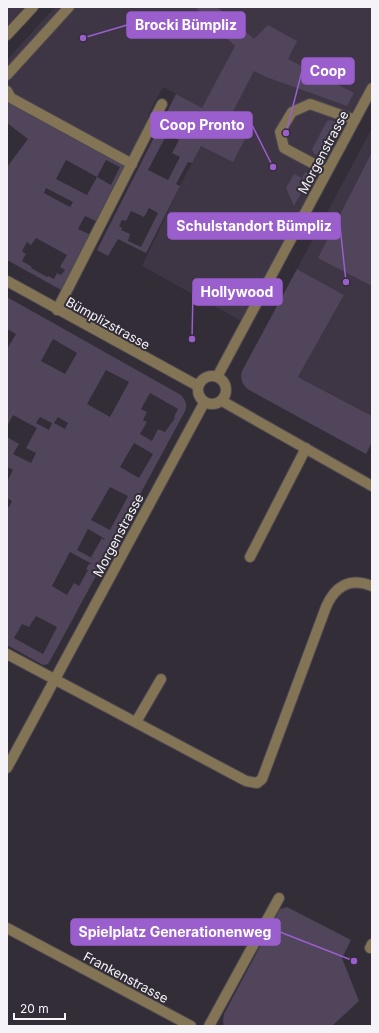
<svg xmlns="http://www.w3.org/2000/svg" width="379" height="1033" font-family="Inter,sans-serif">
<rect width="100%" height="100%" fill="#322d37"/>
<!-- built -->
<path fill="#3e3645" d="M7,7H30L7,31Z
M55,7H372V76L363,98L243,322L142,266L180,186L216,116L163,87L151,109L129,165L7,100V60Z
M372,128V416L298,377L344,295L297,269Z"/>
<!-- green -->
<path fill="#50455a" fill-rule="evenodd" d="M195,7H217L254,39L268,25L297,41L288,59L354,93L347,106L266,77L254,71L225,127L245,139L233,162L201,146L192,163L188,162L176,184L180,186L146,253L118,239L108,256L97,250L176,94L202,108L235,46ZM194,118L203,124L198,133L188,128ZM167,134L179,140L172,153L180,157L168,180L148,170ZM149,208L158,213L141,247L128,241L130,234L121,230L122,228L119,226L122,220L126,221L131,211L144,217Z
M7,101L125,166V168L98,222L85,216L78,229L91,235L63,291L7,260V167L28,139L7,123ZM66,160L97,177L106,160L120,167L111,185L97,177L87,195L56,179ZM46,188L73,202L70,207L44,193ZM36,238L67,255L60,267L65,270L61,275L57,273L54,279L48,276L47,277L31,268L32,267L22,261L26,254L22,251L27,242L31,245Z
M331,120L336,122L337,127L322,154L317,155L314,154L312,149L327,121Z
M372,152V286L318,258Z
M305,172L311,174L294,206L286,188L294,174L302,178Z
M297,269L344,295L298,377L372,416V442L366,454L249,390C242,385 240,379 242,371Z
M7,297L181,395C186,400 188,406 184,413L50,661L48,664L43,665L7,645V506L9,507L12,501L7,498V482L13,470L7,467V437L19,444L13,454L31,463L36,453L26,448L37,428L13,415L7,426V349L16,334L7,329ZM53,339L77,353L65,374L41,361ZM106,370L129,382L110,417L87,404ZM150,393L178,409L174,417L175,418L165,432L158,429L152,441L140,434L147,422L143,420L147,412L141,409ZM40,417L52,423L49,430L36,423ZM58,417L68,423L65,429L54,423ZM134,443L153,454L139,478L120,467ZM110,487L128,496L110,530L91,520ZM88,529L105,539L104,540L102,538L91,557L94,559L77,550ZM70,552L92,564H89L86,569L88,570L79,586L74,583L67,595L52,586ZM36,616L57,627L43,654L14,638L22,624L29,627Z
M287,907L351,940L342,958L359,1001L332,1026H224L223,1021L224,1014L280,909Z"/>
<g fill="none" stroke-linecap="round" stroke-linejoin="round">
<!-- minor casing -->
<g stroke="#4d4952" stroke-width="12">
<path id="minor" d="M7,35L33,7
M7,75L69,7
M7,91L11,98L132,164
M327,171L284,148L280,132L292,112L310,104L355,120
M7,281L198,386
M57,310L162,104
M198 390a14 14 0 1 1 28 0a14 14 0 1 1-28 0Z
M217,377L372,88
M222,401L372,486
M250,557L306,448
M7,654L246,781L257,783L262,779L326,607C335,586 350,577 372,586
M136,722L161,679
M7,768L204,403
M7,928L191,1026
M370,948L372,944
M209,1026L279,898"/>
</g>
<!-- minor -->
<use href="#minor" stroke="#827455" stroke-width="10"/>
</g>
<g text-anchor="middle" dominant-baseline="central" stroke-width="4" stroke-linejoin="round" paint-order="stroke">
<!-- street labels -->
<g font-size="13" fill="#f5f2f8" stroke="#322d37">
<text transform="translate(323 152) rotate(-62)">Morgenstrasse</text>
<text transform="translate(108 323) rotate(29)">Bümplizstrasse</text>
<text transform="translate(118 535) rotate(-62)">Morgenstrasse</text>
<text transform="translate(126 977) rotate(28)">Frankenstrasse</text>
</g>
</g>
<!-- callouts -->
<path fill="none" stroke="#9a5ecd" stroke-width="1.5" d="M83 38L127 25M286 133L302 71M273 167L252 125M346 282L340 226M192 339L193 292M354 961L280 932"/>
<g fill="#9a5ecd" stroke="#322d37" stroke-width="1.5">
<circle cx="83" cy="38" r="4"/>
<circle cx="286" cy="133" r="4"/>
<circle cx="273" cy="167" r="4"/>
<circle cx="346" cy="282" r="4"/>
<circle cx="192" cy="339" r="4"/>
<circle cx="354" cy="961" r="4"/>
</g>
<g fill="#9a5ecd" stroke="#9a5ecd" stroke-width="1.5">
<rect x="127" y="12" width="118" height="26" rx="4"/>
<rect x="302" y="58" width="52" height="26" rx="4"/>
<rect x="151" y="112" width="101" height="26" rx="4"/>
<rect x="168" y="213" width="172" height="26" rx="4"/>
<rect x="193" y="279" width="89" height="26" rx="4"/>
<rect x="71" y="919" width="209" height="26" rx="4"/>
</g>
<g font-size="14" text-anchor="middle" font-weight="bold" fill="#fff">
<text x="186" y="30">Brocki Bümpliz</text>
<text x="328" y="76">Coop</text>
<text x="202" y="130">Coop Pronto</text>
<text x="254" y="231">Schulstandort Bümpliz</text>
<text x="237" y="297">Hollywood</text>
<text x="175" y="937">Spielplatz Generationenweg</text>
</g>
<!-- border -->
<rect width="379" height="1033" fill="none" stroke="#f5f2f8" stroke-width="16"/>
<!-- scale -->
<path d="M14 1013v6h51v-6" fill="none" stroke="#f5f2f8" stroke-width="2"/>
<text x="20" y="1013" font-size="12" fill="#f5f2f8" stroke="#322d37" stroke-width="3" paint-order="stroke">20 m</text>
</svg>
